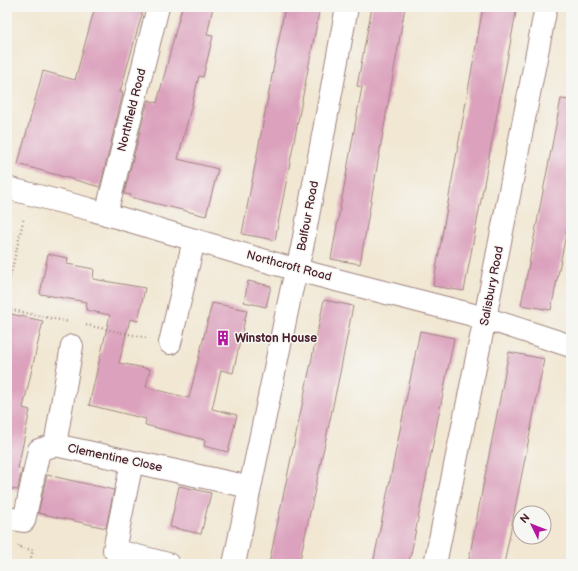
<svg xmlns="http://www.w3.org/2000/svg" width="578" height="571" font-family="'Balsamiq Sans',sans-serif">
<rect width="100%" height="100%" fill="#f6f6f2"/>
<filter id="ink" filterUnits="userSpaceOnUse"><feTurbulence type="fractalNoise" baseFrequency=".025" numOctaves="2"/><feDisplacementMap in="SourceGraphic" scale="8" xChannelSelector="R" yChannelSelector="G"/><feConvolveMatrix kernelMatrix="1 2 1 2 8 2 1 2 1" color-interpolation-filters="sRGB"/></filter>
<filter id="wash" filterUnits="userSpaceOnUse"><feTurbulence type="fractalNoise" baseFrequency=".012" numOctaves="4" result="noise"/><feDisplacementMap in="SourceGraphic" scale="16" xChannelSelector="R" yChannelSelector="G"/><feGaussianBlur stdDeviation="0.9" result="paint"/><feColorMatrix in="noise" values="0 0 0 0 0 0 0 0 0 0 0 0 0 0 0 0 0 1.4 0 .05"/><feComposite in="paint" operator="in"/></filter>
<g filter="url(#wash)">
<rect width="100%" height="100%" fill="#f1e7d2"/>
<g id="blocks">
<!-- building -->
<path fill="#dca2bd" d="M95,7H144L120,92L123,93L100,187L18,164L43,71L75,80Z
M182,7H213L207,35L213,36L203,77L199,76L178,159L218,169L206,216L130,197L131,195L124,194L148,100L157,103Z
M285,7H320L275,240L242,234Z
M372,7H405L360,264L331,259L362,87L357,86Z
M483,7H517L464,291L433,286Z
M561,99L571,100V209L551,310L521,305Z
M48,254L68,258L67,264L94,269L93,279L145,288L138,321L130,319L119,363L150,369L146,387L189,398L212,303L247,310L233,373L221,370L212,409L237,415L228,452L204,446L205,440L145,425L146,419L89,405L110,315L86,310L87,302L40,294Z
M248,281L271,286L266,307L244,302Z
M324,300L353,306L340,373L299,564H269Z
M11,314L43,321L23,408L30,410L18,468L22,469L18,490L7,488V332Z
M420,331L454,338L411,554L408,564H373Z
M509,352L544,359L530,433L504,564H468Z
M47,475L114,490L106,528L38,513Z
M179,486L211,493L201,534L170,527Z"/>
</g>
</g>
<g filter="url(#ink)">
<use href="#blocks" fill-opacity="0" stroke="#9e837e" stroke-width="1"/>
<g fill="none" stroke-linecap="round" stroke-linejoin="round">
<!-- minor casing -->
<g stroke="#9e837e" stroke-width="24">
<path id="minor" d="M7,188L89,209L297,270L485,318L571,346
M106,214L158,7
M170,343L194,240
M72,346L55,445L250,487
M132,462L114,550L168,564
M7,518L24,521L39,450L55,445
M234,564L291,292L302,248L347,7
M435,564L485,318L546,7"/>
</g>
<!-- path -->
<path stroke="#9e837e" stroke-width="2.5" stroke-dasharray="1 3" stroke-linecap="butt" d="M7,291L24,217
M7,309L69,322
M86,325L147,338
M18,545V547L33,550L29,564"/>
<!-- minor -->
<use href="#minor" stroke="#fff" stroke-width="22"/>
</g>
</g>
<!-- icons -->
<defs>
<g id="building-bare" transform="scale(1.2)"><path d="M-4-6H4V6H1V3H-1V6H-4ZM-2.5-4.3h1.7v1.8h-1.7ZM.8-4.3h1.7v1.8H.8ZM-2.5-1h1.7V.8h-1.7ZM.8-1h1.7V.8H.8Z" fill="#b5179e" stroke="#f6f6f2" stroke-width="2.5" paint-order="stroke"/></g>
</defs>
<g fill-rule="evenodd">
<use href="#building-bare" x="223" y="338"/>
</g>
<g text-anchor="middle" dominant-baseline="central" stroke-width="3" stroke-linejoin="round" paint-order="stroke">
<!-- street labels -->
<g font-size="12" fill="#4a1f2b" stroke="#f6f6f2">
<text transform="translate(132 110) rotate(-76)">Northfield Road</text>
<text transform="translate(308 216) rotate(-79)">Balfour Road</text>
<text transform="translate(289 266) rotate(15)">Northcroft Road</text>
<text transform="translate(492 286) rotate(-79)">Salisbury Road</text>
<text transform="translate(115 458) rotate(12)">Clementine Close</text>
</g>
<!-- poi labels -->
<g font-size="12" font-weight="bold" fill="#4a1f2b" stroke="#f6f6f2" text-anchor="start">
<text x="235" y="338">Winston House</text>
</g>
</g>
<!-- margin -->
<rect width="578" height="571" fill="none" stroke="#f6f6f2" stroke-width="24"/>
<!-- north arrow -->
<g transform="translate(532 525) rotate(313)"><circle r="19" fill="#f6f6f2" stroke="#b1a0a2"/>
<path d="M0-3L7 15L0 10L-7 15Z" fill="#b5179e"/>
<text y="-6" font-size="11" font-weight="bold" text-anchor="middle" fill="#4a1f2b">N</text>
</g>
</svg>
